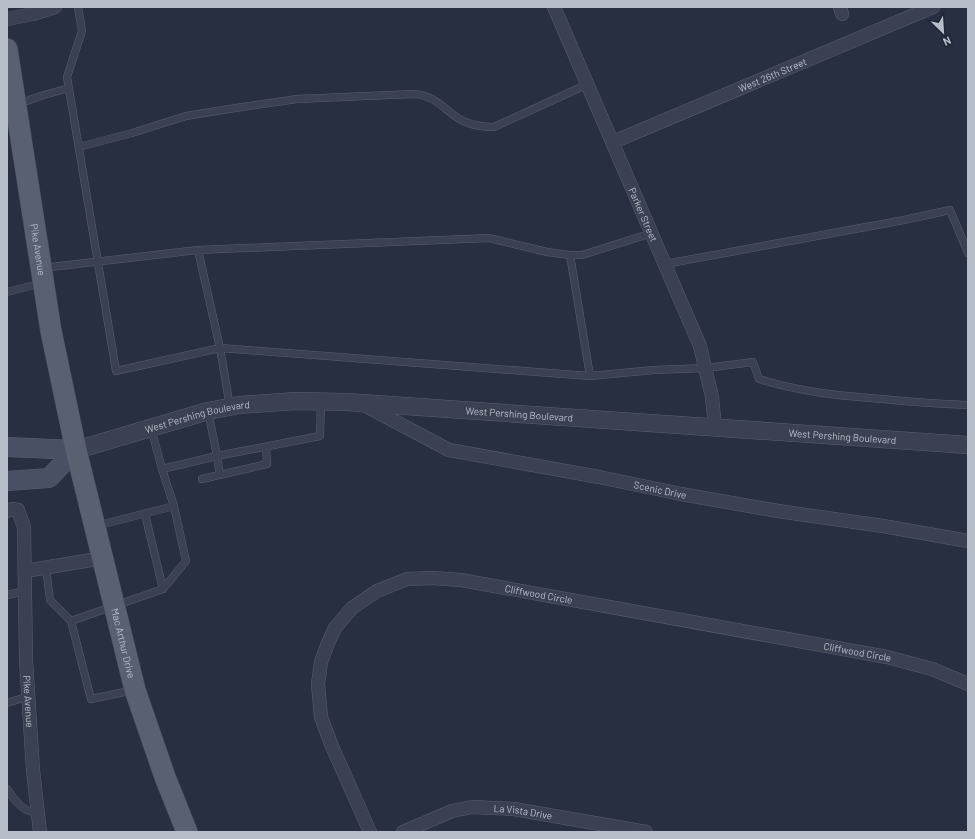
<svg xmlns="http://www.w3.org/2000/svg" width="975" height="839" font-family="Barlow,sans-serif">
<rect width="100%" height="100%" fill="#272f40"/>
<g fill="none" stroke-linecap="round" stroke-linejoin="round">
<!-- service casing -->
<g stroke="#595f6d" stroke-width="8">
<path id="service" d="M18,104L44,95L69,88
M79,147L132,133L186,116L229,109L297,99L414,94C438,96 444,111 463,121C472,125 484,127 494,127L588,84
M198,250L489,238L547,252L570,255H582L652,233
M570,255L590,376
M665,264L904,220L950,210L968,253
M42,268C94,262 146,256 198,250L220,348L116,371L67,77L82,31L78,7
M7,292L42,283
M230,407L220,348L590,376L654,370L706,368L753,362L759,379C800,392 840,396 882,399C911,402 939,404 968,405
M208,411L217,456L320,436L321,402
M162,469L217,456L220,475
M202,479L267,464L266,447
M145,514L163,589
M96,526L174,506
M46,568L50,600L71,621
M7,595L25,591
M134,690L91,699L71,621L163,589L186,561L174,506L162,469L151,428
M7,703L29,696
M7,789C15,801 23,812 38,813"/>
</g>
<!-- minor casing -->
<g stroke="#595f6d" stroke-width="14">
<g id="minor">
<path id="s1" d="M554,7L700,346L712,397L715,427"/>
<path d="M840,7L842,14"/>
<path d="M7,19L33,14L55,7"/>
<path id="s2" d="M613,142L933,7"/>
<path id="s3" d="M364,405L449,450L599,477L681,494L778,511L883,526L968,541"/>
<path id="s4" d="M7,511L12,509L18,510L24,527L26,660L33,770L40,832"/>
<path d="M25,571L103,558"/>
<path id="s5" d="M370,832L331,744L321,717L318,684L321,662L328,643L335,628L352,608L377,591L407,579L432,578L461,580L887,657L932,669L968,684"/>
<path id="s6" d="M403,832L452,811L472,807L514,809L646,832"/>
</g>
</g>
<!-- tertiary casing -->
<g stroke="#595f6d" stroke-width="18">
<g id="tertiary">
<path id="s7" d="M76,450L208,411L239,405L295,401L347,402L968,445"/>
</g>
</g>
<!-- secondary casing -->
<g stroke="#595f6d" stroke-width="20">
<path id="secondary" d="M7,447L76,450
M7,481L49,478L76,450"/>
</g>
<!-- primary casing -->
<g stroke="#454a59" stroke-width="22">
<g id="primary">
<path id="s8" d="M7,49L51,331L76,450L135,690L165,777L187,832"/>
</g>
</g>
<!-- service -->
<use href="#service" stroke="#3b4150" stroke-width="7"/>
<!-- minor -->
<use href="#minor" stroke="#3b4150" stroke-width="13"/>
<!-- tertiary -->
<use href="#tertiary" stroke="#3b4150" stroke-width="17"/>
<!-- secondary -->
<use href="#secondary" stroke="#495063" stroke-width="19"/>
<!-- primary -->
<use href="#primary" stroke="#596070" stroke-width="21"/>
</g>
<g text-anchor="middle" dominant-baseline="central" stroke-width="3" stroke-linejoin="round" paint-order="stroke">
<!-- street labels -->
<g font-size="10" fill="#b8bdca" stroke="#202635">
<text stroke="none"><textPath href="#s2" startOffset="173">West 26th Street</textPath></text>
<text stroke="none"><textPath href="#s1" startOffset="226">Parker Street</textPath></text>
<text stroke="none"><textPath href="#s8" startOffset="203">Pike Avenue</textPath></text>
<text stroke="none"><textPath href="#s7" startOffset="450">West Pershing Boulevard</textPath></text>
<text stroke="none"><textPath href="#s7" startOffset="126">West Pershing Boulevard</textPath></text>
<text stroke="none"><textPath href="#s7" startOffset="774">West Pershing Boulevard</textPath></text>
<text stroke="none"><textPath href="#s3" startOffset="311">Scenic Drive</textPath></text>
<text stroke="none"><textPath href="#s5" startOffset="439">Cliffwood Circle</textPath></text>
<text stroke="none"><textPath href="#s8" startOffset="606">Mac Arthur Drive</textPath></text>
<text stroke="none"><textPath href="#s5" startOffset="763">Cliffwood Circle</textPath></text>
<text stroke="none"><textPath href="#s4" startOffset="204">Pike Avenue</textPath></text>
<text stroke="none"><textPath href="#s6" startOffset="125">La Vista Drive</textPath></text>
</g>
</g>
<!-- border -->
<rect width="975" height="839" fill="none" stroke="#b8bdca" stroke-width="16"/>
<!-- north arrow -->
<g transform="translate(943 32) rotate(155)" stroke="#202635" stroke-width="3" paint-order="stroke">
<path d="M0-3L7 15L0 10L-7 15Z" fill="#b8bdca"/>
<text y="-6" font-size="11" font-weight="bold" text-anchor="middle" fill="#b8bdca">N</text>
</g>
</svg>
